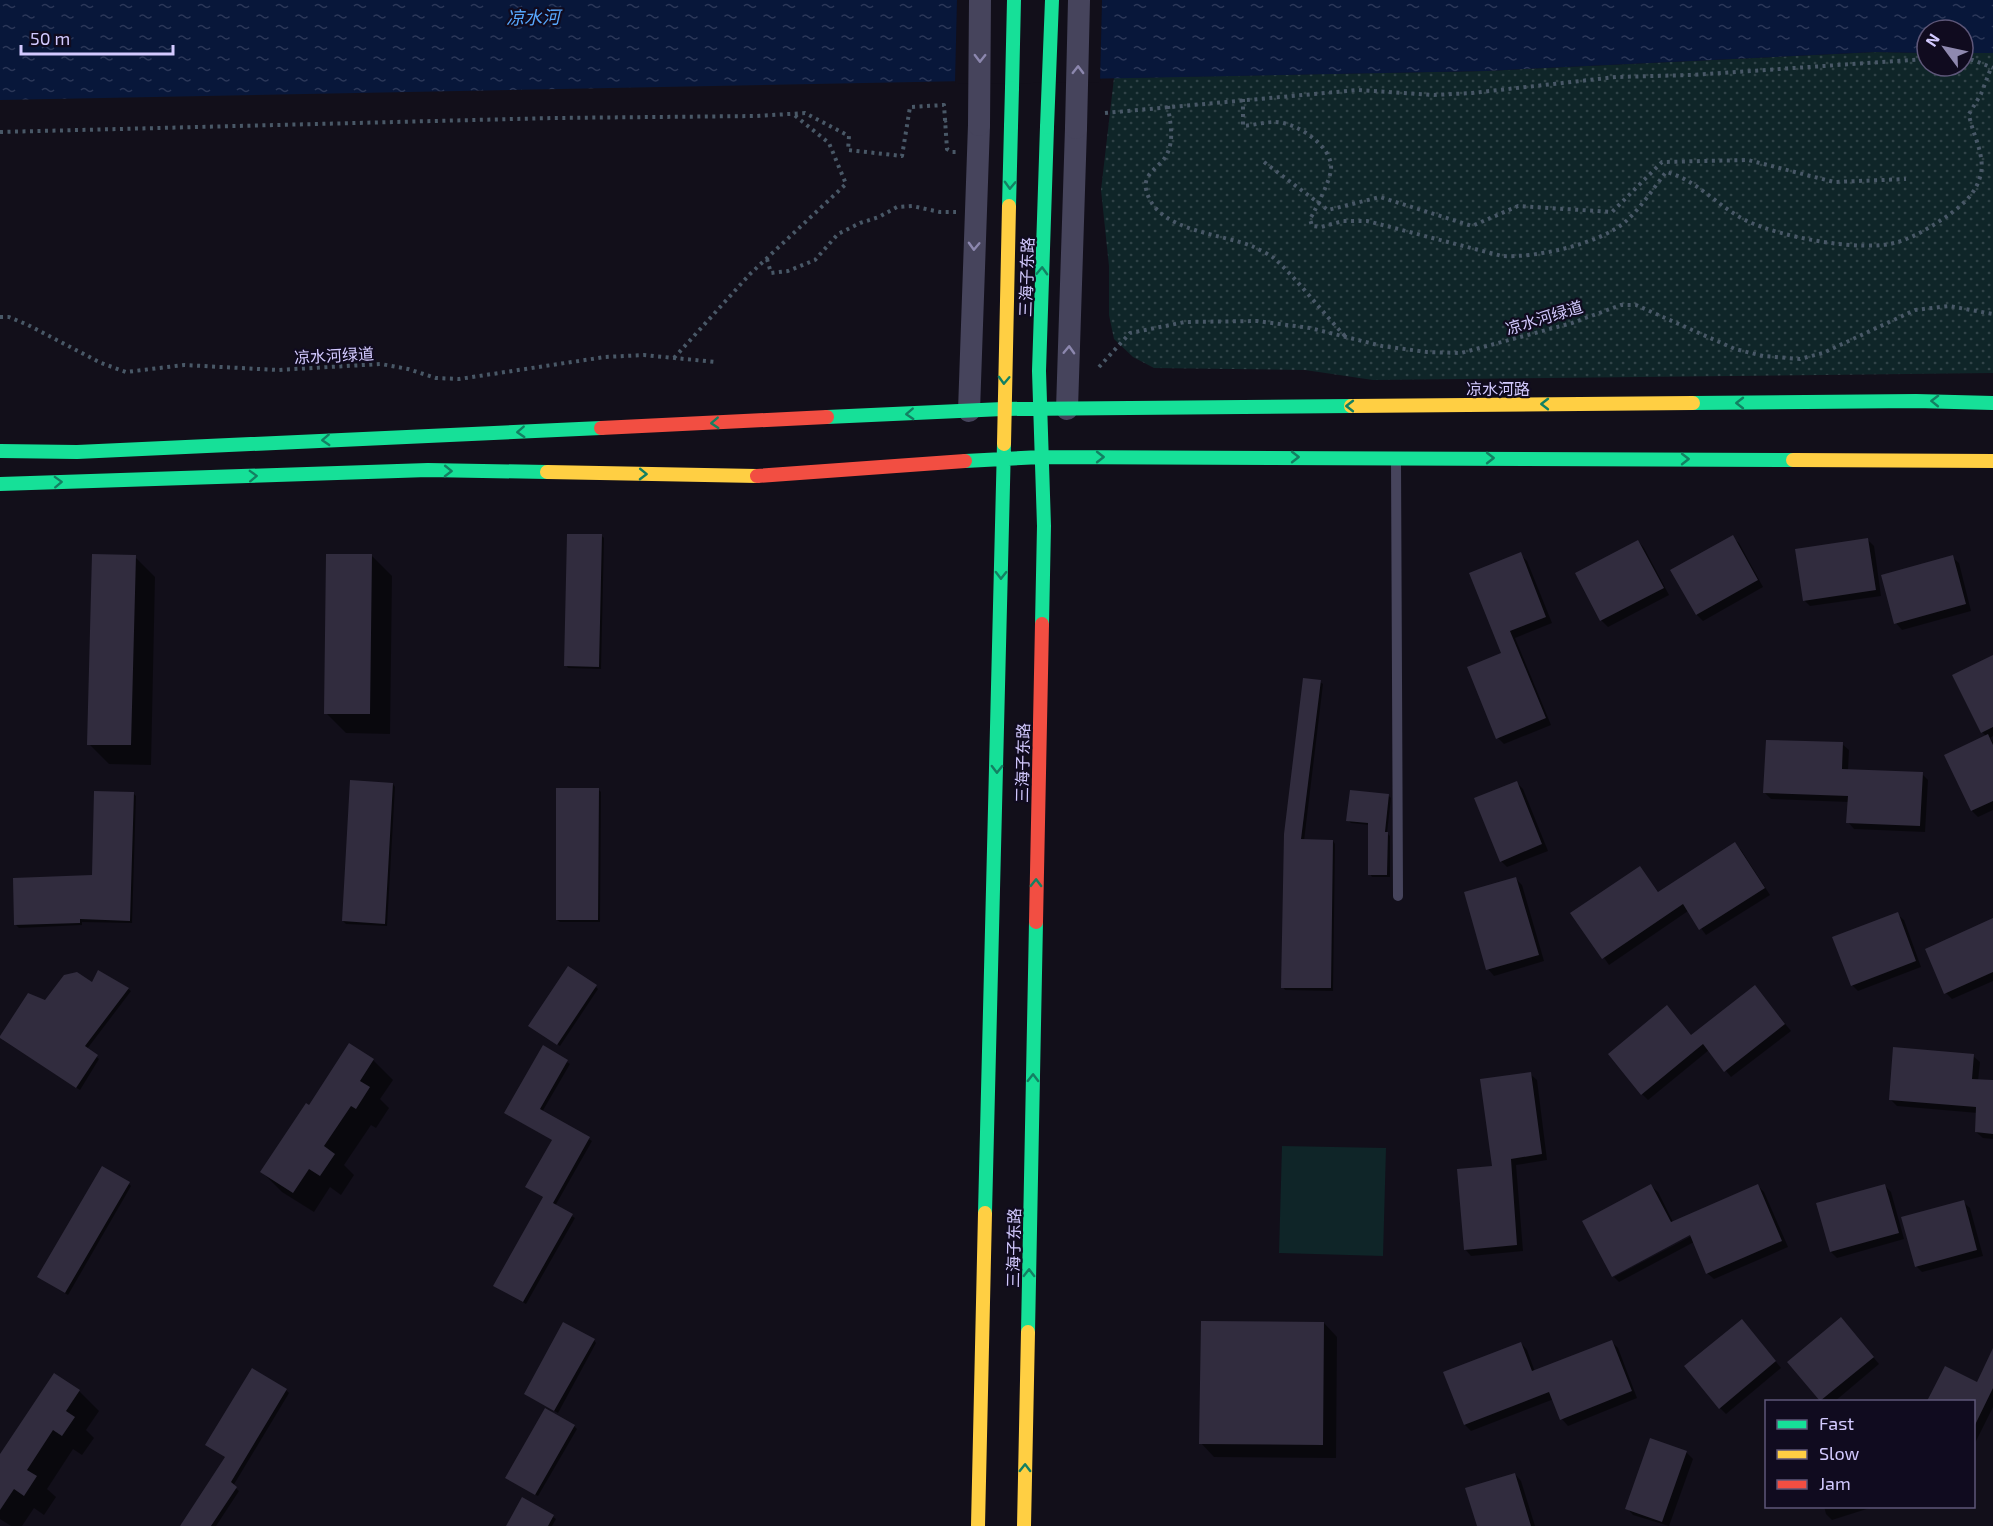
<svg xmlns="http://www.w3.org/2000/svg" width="1993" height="1526" font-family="'Exo 2','Noto Sans SC',sans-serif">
<defs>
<pattern id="park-dots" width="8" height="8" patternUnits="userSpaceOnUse" patternTransform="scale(1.5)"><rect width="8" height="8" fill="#0f2528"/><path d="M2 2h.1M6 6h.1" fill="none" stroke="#314348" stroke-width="1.8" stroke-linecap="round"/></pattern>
<pattern id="water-ripples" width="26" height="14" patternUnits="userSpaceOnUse" patternTransform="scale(1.5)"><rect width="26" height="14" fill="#08173a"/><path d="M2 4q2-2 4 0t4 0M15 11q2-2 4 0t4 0" fill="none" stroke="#2b3758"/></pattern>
</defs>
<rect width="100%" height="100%" fill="#120f1a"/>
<!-- green -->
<path fill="#0f2528" d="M1282,1146L1386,1148L1383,1256L1279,1253Z"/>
<!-- park -->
<path fill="url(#park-dots)" d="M1875,52L1927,53V66H1963V53H1993V373L1373,380L1305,370L1154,368L1133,357L1114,339L1109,315V266L1101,190L1114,78L1485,71Z"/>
<!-- water -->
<path fill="url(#water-ripples)" d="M0,0H1993V53H1963V30H1927V53L1875,52L1485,71L0,100Z"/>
<!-- pier -->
<path fill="#120f1a" d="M957,0H1102L1100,82L955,84Z"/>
<!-- shadow -->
<path fill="#0007" d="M602,536L604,538L601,669L568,668L566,665Z
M1732,537L1739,543L1763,587L1703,621L1697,615L1673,571Z
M1868,540L1874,546L1881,596L1810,606L1804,600Z
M1638,541L1644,548L1669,595L1608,627L1601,620L1577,573Z
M1520,554L1527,561L1552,623L1515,638L1551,725L1504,744L1498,738L1503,653Z
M372,556L392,576L390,734L346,733L326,713Z
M135,557L155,577L151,765L109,764L89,744Z
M1952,557L1959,563L1971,611L1902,630L1896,623Z
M1993,657V736L1990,738L1993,742V810L1978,817L1972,811L1946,756L1986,736L1982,732Z
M1320,682L1323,684L1304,841H1333L1335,844L1333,991L1285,990L1283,987Z
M1842,744L1849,750L1848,770L1922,774L1928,780L1925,832L1854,829L1848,822L1849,802L1771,799L1765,793Z
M1517,783L1523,789L1548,851L1507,867L1501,861Z
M393,784L395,787L387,926L346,924L343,921Z
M598,789L601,792L600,922H560L557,920Z
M133,793L136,796L132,923L82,922V925L19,928L16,925L93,877Z
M1388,795L1391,798L1387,833L1390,836V877H1372L1370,874V825L1351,823L1348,820Z
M1735,844L1741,850L1770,895L1706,935L1688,911L1609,965L1573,913L1640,867L1659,893Z
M1516,879L1522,885L1544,961L1494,976L1488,969Z
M1897,914L1904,920L1921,967L1858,991L1852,985Z
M1993,922V981L1952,999L1946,993Z
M92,984L128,989L131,991L87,1049L99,1059L80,1090L3,1040L46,1002Z
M596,987L598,989L560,1046L533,1028Z
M1755,987L1791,1031L1731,1077L1709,1050L1648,1100L1642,1094L1691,1036Z
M543,1047L570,1064L542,1112L592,1141L555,1206L575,1218L526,1304L498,1288L544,1198L527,1187L554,1141L509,1115Z
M1973,1056L1980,1062L1978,1081L1993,1082V1139L1983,1138L1976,1132L1978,1113L1897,1106L1891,1100Z
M373,1060L393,1080L380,1099L389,1108L376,1128L371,1125L344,1165L354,1175L341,1195L330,1187L314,1212L282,1192L262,1172L309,1107Z
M1530,1074L1537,1080L1547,1160L1516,1165L1523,1251L1471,1256L1465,1249Z
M129,1184L131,1186L68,1295L42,1279Z
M1651,1186L1658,1192L1673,1222L1758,1186L1764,1192L1788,1247L1714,1279L1707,1273L1694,1242L1619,1282L1614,1277L1697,1233L1696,1230L1613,1274Z
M1885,1186L1891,1192L1904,1239L1837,1258L1831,1252Z
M1963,1202L1970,1208L1983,1256L1922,1272L1916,1266Z
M1324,1323L1337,1337L1336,1458L1214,1457L1201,1443Z
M1847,1326L1879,1364L1834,1402H1822L1789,1362Z
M1748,1327L1781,1368L1726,1414L1720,1408Z
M594,1340L596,1343L558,1413L528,1396Z
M1612,1342L1618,1348L1637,1398L1568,1426L1562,1419L1554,1399L1471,1431L1465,1425L1521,1343L1527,1350L1535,1372Z
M1993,1352V1407L1974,1445V1402H1928L1946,1368L1978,1384Z
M286,1390L289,1393L233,1486L239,1491L216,1526H181Z
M79,1391L99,1411L86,1430L94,1438L82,1455L73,1449L47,1489L56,1497L44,1515L34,1508L22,1526H11L0,1519V1457Z
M574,1426L577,1429L538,1496L509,1480Z
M1686,1452L1693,1459L1669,1526L1633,1515L1627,1508Z
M1515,1474L1521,1481L1535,1526H1478Z
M523,1499L553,1517L556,1519L552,1526H508Z
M1824,1506H1872L1873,1507L1832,1520L1826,1514Z"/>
<!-- building -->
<path fill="#312c3e" d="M567,534H602L599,667L564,666Z
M1733,535L1758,580L1696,615L1670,570Z
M1868,538L1876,590L1803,601L1795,549Z
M1638,540L1664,588L1600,621L1575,573Z
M1521,552L1546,617L1510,631L1546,718L1496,739L1467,667L1501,653L1469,573Z
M92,554L136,555L131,745H87Z
M326,554H372L370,714H324Z
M1953,555L1966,604L1894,624L1881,575Z
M1993,655V727L1981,733L1952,675Z
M1303,678L1321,680L1301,839L1333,840L1331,988H1281L1284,834Z
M1988,734L1993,745V801L1971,811L1944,755Z
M1766,740L1843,742L1842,769L1923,772L1920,826L1846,823L1848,796L1763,793Z
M350,780L393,783L385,924L342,921Z
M1517,781L1542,844L1500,862L1474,798Z
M556,788H599L598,920H556Z
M1350,790L1389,794L1385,832H1388L1387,875H1368V823L1346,821Z
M94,791L134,792L130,921L80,919V923L14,925L13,878L92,875Z
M1735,842L1765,888L1699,930L1683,904L1602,959L1570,913L1640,866L1658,892Z
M1516,877L1539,955L1486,970L1464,892Z
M1898,912L1916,961L1851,986L1832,937Z
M1993,918V972L1944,994L1925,949Z
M568,966L597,985L557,1045L528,1026Z
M98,970L129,988L85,1046L98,1055L76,1088L0,1038V1036L28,993L45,1000L64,975L77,972L92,982Z
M1755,985L1785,1024L1724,1072L1703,1044L1641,1095L1608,1054L1667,1005L1691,1035Z
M349,1043L374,1059L360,1081L370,1087L356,1109L351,1106L324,1146L335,1154L320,1176L309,1169L293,1193L260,1172L306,1103L309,1105Z
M543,1045L568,1060L540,1109L590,1137L553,1203L573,1214L523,1302L493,1286L543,1197L525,1187L552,1140L504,1113Z
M1893,1047L1974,1054L1972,1079L1993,1080V1134L1975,1132L1976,1107L1889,1100Z
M1531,1072L1542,1154L1511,1159L1517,1245L1464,1250L1457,1169L1492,1166L1480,1079Z
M102,1166L130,1182L65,1293L37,1277Z
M1651,1184L1671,1222L1758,1184L1782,1241L1706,1274L1690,1235L1612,1277L1582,1221Z
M1885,1184L1899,1233L1830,1252L1816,1203Z
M1964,1200L1977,1250L1915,1267L1901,1217Z
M1841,1317L1874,1357L1820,1401L1787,1362Z
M1742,1319L1776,1361L1719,1409L1684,1366Z
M1201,1321L1324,1322L1323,1445L1199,1444Z
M563,1322L595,1339L554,1411L524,1394Z
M1612,1340L1632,1391L1560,1420L1549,1392L1464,1425L1443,1372L1521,1342L1532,1371Z
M1993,1348V1388L1974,1427V1401H1927L1945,1366L1977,1382Z
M252,1368L287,1389L231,1482L237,1487L211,1526H180L225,1457L205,1445Z
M54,1373L80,1390L66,1411L75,1417L62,1436L53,1430L27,1470L37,1476L24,1496L14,1489L0,1510V1454Z
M545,1408L575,1425L535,1495L505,1478Z
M1650,1438L1687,1451L1662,1522L1625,1509Z
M1515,1473L1531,1526H1477L1465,1488Z
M522,1497L554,1515L548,1526H506Z"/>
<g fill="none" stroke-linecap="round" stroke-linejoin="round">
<!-- path -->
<path stroke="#495867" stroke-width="4" stroke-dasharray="3 4.5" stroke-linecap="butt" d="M1963,60H1973L1993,68
M1243,99V126C1254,125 1265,122 1275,122C1296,122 1333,146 1331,169C1330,181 1319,201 1314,212L1310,219L1312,226L1321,227L1343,221H1367L1502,256C1536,258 1599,244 1625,222C1640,209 1653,189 1666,172C1696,179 1718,207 1747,221C1781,237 1862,253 1898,242C1917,236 1934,225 1950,214C1962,205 1974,195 1979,180C1988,158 1972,135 1969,114L1981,94L1991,68
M1168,106C1170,123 1175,140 1166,156C1160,167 1143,173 1146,189C1155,232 1222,233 1254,247C1260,250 1268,254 1274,258C1298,280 1322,312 1345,336
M1105,113L1358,90L1434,95L1472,93L1616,77L1691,75L1927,59
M944,121L951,119
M0,132L553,118L757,116L805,113L849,136L848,150L902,156L910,107L944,105L947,149L952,152H960
M767,259L771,273L788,271L815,260L838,234L860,223L879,217L897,207L912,206L940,212H956
M0,317H9L28,325L101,363L126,372L184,365L278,370L381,364L408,369L436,378L459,379L605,357L644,355L715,362
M674,358L750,274L846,184L829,143L793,114
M1099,367L1130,333L1185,322L1257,321L1310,328L1382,346L1427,352L1461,353L1572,323L1621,305H1636L1735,349L1763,356L1800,359L1823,353L1915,310L1949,306L1993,314"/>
<!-- lane -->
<path stroke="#46445c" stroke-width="10" d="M1396,461L1398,896"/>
<!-- street -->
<path stroke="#46445c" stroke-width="22" d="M1067,409L1076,128
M969,411L979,125"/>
<!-- fast -->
<path stroke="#16e098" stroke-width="14" d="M1012,88L1014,0
M1009,206L1011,126
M1693,403L1916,401L1993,403
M827,417L1003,409L1351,406
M0,451L77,452L601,428
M965,461L1041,457L1793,460
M0,484L428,470L547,472
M1042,624L1044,526L1039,371L1047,127
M985,1213L1004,444
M1028,1332L1036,922"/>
<!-- slow -->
<path stroke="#ffcf43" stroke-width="14" d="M1351,406L1693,403
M1004,444L1009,206
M1793,460L1993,461
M547,472L757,476
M978,1526L985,1213
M1024,1526L1028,1332"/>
<!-- jam -->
<path stroke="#f24e42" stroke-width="14" d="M601,428L827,417
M757,476L965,461
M1036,922L1042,624"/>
<!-- path-bridge -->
<path stroke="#495867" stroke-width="4" stroke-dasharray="3 4.5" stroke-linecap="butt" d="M1264,162L1328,210L1380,197L1472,226L1518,206L1612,212L1662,162L1748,160L1834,182L1906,179"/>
<!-- street-bridge -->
<path stroke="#46445c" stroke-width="22" d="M979,125L980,0
M1076,128L1079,0"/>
<!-- fast-bridge -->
<path stroke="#16e098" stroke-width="14" d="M1011,126L1012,88
M1047,127L1052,0"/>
</g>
<!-- one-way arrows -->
<defs><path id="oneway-chevron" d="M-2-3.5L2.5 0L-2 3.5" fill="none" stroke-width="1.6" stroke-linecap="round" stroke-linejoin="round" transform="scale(1.5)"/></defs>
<g stroke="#8c87ae">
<use href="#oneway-chevron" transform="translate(980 58) rotate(91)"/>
<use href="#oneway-chevron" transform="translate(1078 70) rotate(-89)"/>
<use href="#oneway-chevron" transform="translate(974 246) rotate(92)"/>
<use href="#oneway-chevron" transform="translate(1069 350) rotate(-88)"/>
</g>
<g stroke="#138062">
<use href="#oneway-chevron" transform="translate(1010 185) rotate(92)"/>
<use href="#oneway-chevron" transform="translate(1042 271) rotate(-88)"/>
<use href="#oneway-chevron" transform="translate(1004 380) rotate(92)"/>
<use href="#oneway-chevron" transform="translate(1935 401) rotate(-179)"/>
<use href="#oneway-chevron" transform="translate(1740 403) rotate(180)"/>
<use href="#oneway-chevron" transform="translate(1545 404) rotate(180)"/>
<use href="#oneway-chevron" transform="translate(1350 406) rotate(180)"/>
<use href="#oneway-chevron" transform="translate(910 414) rotate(177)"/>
<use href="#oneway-chevron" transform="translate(715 423) rotate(177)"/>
<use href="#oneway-chevron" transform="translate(521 432) rotate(177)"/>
<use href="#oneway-chevron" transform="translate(326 440) rotate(177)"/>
<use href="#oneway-chevron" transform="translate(1100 457)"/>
<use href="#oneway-chevron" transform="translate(1295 457)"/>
<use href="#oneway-chevron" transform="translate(1490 458)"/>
<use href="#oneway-chevron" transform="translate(1685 459)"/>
<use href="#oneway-chevron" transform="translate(448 471) rotate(1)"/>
<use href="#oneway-chevron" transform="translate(643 474) rotate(1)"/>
<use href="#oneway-chevron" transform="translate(253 476) rotate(-2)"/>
<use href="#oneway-chevron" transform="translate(58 482) rotate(-2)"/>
<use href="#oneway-chevron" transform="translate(1001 575) rotate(91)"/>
<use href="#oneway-chevron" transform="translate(997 769) rotate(91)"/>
<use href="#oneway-chevron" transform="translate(1036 883) rotate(-89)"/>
<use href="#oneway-chevron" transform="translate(1033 1078) rotate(-89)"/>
<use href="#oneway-chevron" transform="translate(1029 1273) rotate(-89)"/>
<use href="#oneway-chevron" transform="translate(1025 1468) rotate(-89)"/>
</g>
<g text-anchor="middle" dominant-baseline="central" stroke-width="4.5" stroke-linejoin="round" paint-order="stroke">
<!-- street labels -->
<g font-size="16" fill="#d3caff" stroke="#100b1f">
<text transform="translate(1026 277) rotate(-88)">三海子东路</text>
<text transform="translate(1544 317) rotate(-17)">凉水河绿道</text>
<text transform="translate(334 355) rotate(-3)">凉水河绿道</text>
<text x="1498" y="388">凉水河路</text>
<text transform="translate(1022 763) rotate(-89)">三海子东路</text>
<text transform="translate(1013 1248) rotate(-89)">三海子东路</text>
</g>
<!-- water labels -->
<g font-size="18" font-style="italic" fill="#58a9ff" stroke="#100b1f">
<text transform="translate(533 17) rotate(-1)">凉水河</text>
</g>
</g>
<!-- legend -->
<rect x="1765" y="1400" width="210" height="108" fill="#100b1f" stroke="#5e5779" stroke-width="1.5"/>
<rect x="1777" y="1420" width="30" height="9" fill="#16e098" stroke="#5e5779" stroke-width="1.5"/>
<text x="1819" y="1430" font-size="18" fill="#d3caff">Fast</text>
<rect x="1777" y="1450" width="30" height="9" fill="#ffcf43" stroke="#5e5779" stroke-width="1.5"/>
<text x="1819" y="1460" font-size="18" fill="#d3caff">Slow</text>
<rect x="1777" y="1480" width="30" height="9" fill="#f24e42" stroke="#5e5779" stroke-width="1.5"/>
<text x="1819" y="1490" font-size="18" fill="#d3caff">Jam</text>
<!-- north arrow -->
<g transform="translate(1945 48) rotate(303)"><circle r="28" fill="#100b1f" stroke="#5e5779" stroke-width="1.5"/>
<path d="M0-4.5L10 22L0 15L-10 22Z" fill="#8f89af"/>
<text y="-9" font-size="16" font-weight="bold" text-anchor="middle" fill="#d3caff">N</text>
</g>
<!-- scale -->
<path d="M21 45v9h152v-9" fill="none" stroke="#d3caff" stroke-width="3"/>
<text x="30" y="45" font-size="18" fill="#d3caff" stroke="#100b1f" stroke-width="4.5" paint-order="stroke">50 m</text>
</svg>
